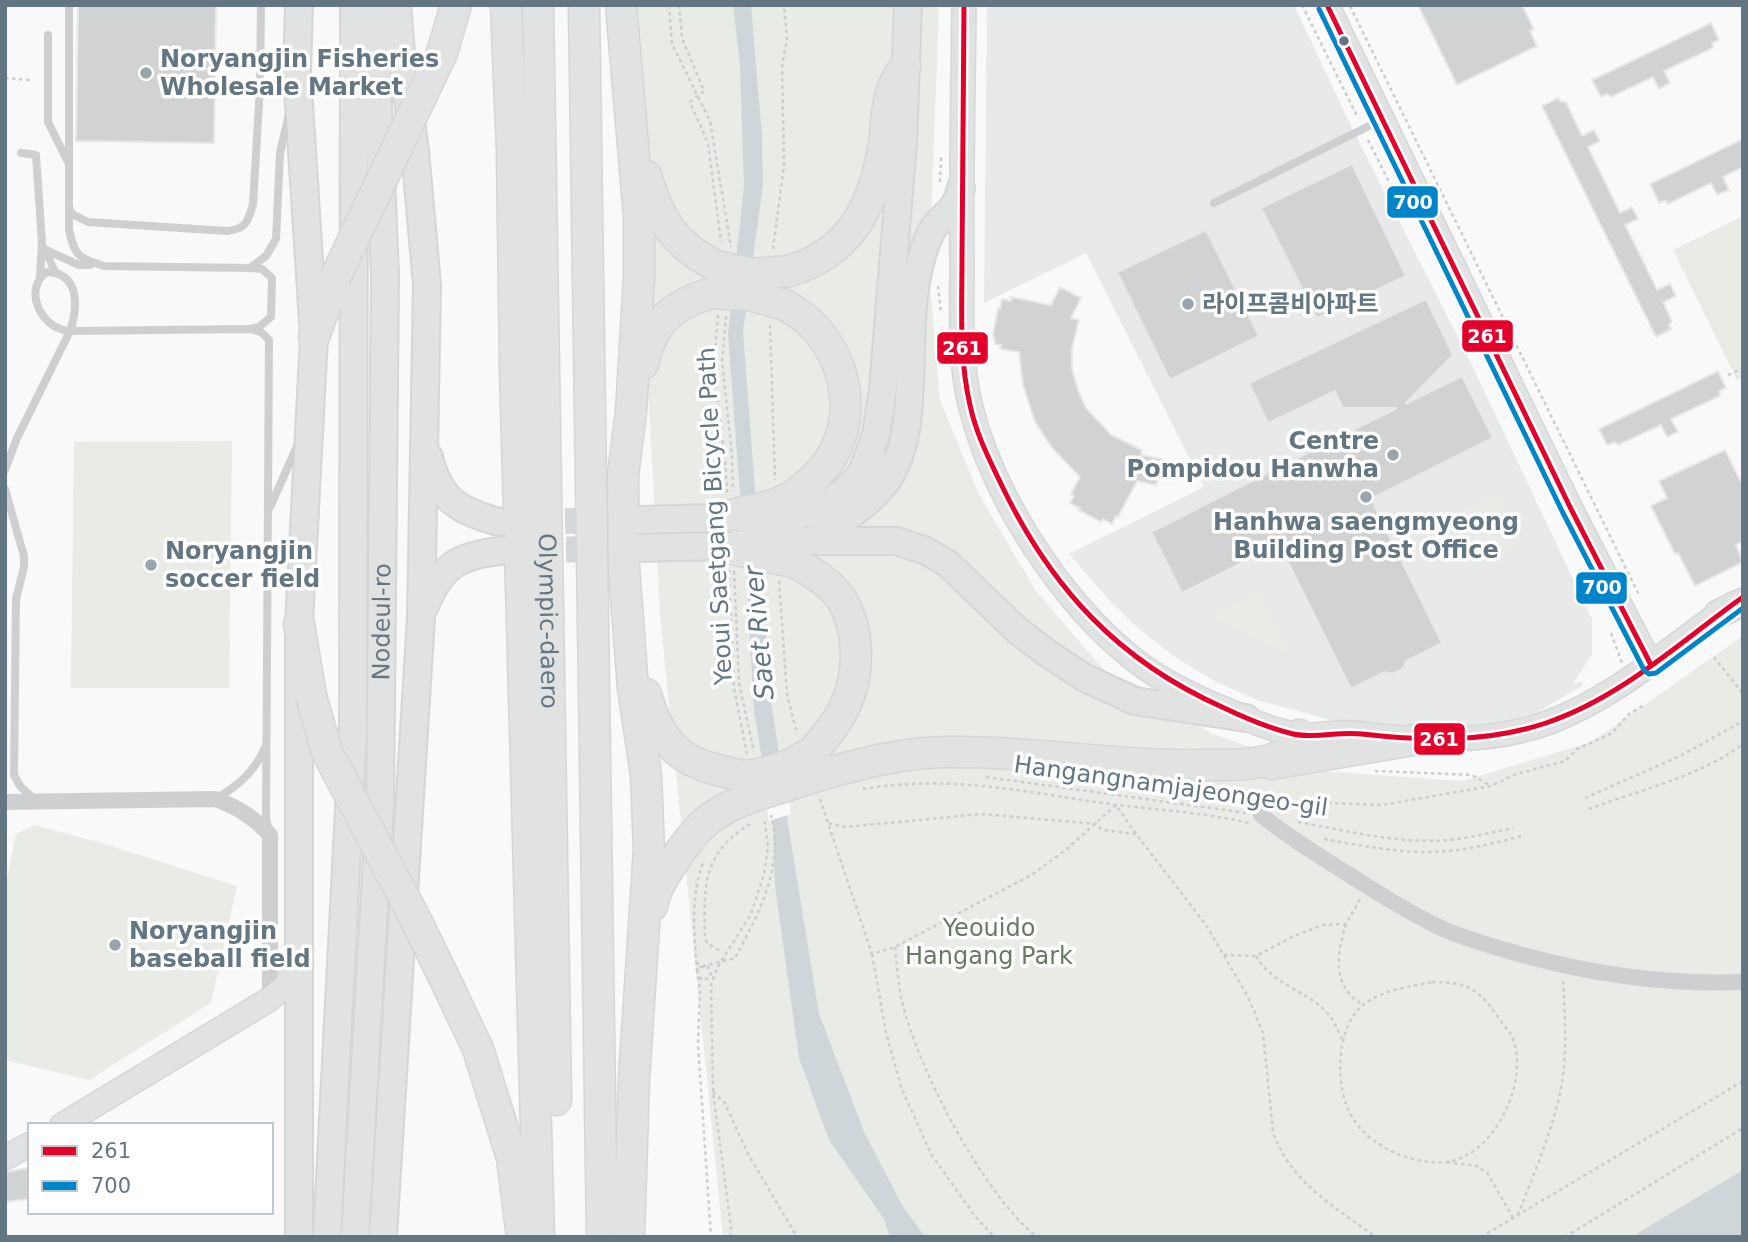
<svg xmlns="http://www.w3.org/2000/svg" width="1748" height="1242" font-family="'DejaVu Sans','Noto Sans KR',sans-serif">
<rect width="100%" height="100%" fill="#f9f9f9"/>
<!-- built -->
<path fill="#e8e9e9" d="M987,5H1294L1349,122L1468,357L1592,619V655L1572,685L1582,681L1583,685L1538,712L1489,726L1450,729L1374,725L1331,720L1257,700L1216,682L1175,657L1138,628L1111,602L1069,554L1204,487L1086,253L984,303Z"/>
<!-- green -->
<path fill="#e8ebe6" d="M628,5H939L929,273L940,400L979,495L1036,591L1102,668L1213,734L1320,771L1462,781L1591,742L1743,636V1170L1632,1237H723L660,615Z
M1743,216V377L1737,380L1673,250Z
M232,441L229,688H71L74,442Z
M1499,491L1523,543L1484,564L1478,560L1471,544L1462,537L1454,514Z
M1260,589L1290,650L1287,653L1209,616L1237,602L1241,604Z
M34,825L98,842L237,886L211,1003L89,1080L5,1060V887L16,834Z"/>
<!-- water -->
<path fill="#ced6d9" d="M733,5H751L762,136L763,185L743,332L771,702L787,805V818L819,1014L865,1134L902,1205L925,1237H890L884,1219L829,1140L799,1058L775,886L773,826L754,711L748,602L728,333L744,186L740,65Z
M1743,1170V1237H1632L1646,1228Z"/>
<!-- pier -->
<path fill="#f9f9f9" d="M783,758L791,814L769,821L760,766Z"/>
<!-- building -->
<path fill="#d0d2d3" stroke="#e8e8e8" stroke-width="2" d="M78,5H216L214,143L76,141Z
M1418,5H1522L1534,29L1530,31L1537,46L1457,85Z
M1711,23L1719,40L1712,43L1713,48L1664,71L1670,83L1659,89L1653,77L1611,97L1607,94L1601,97L1592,80Z
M1558,98L1561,102H1566L1582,136L1594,130L1600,141L1588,147L1620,213L1632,207L1638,219L1625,225L1643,261L1657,290L1670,284L1676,296L1663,302L1672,321L1669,325L1671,329L1656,337L1542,106Z
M1743,139V167L1723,177L1729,190L1717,195L1711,183L1668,204L1666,200L1659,203L1650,184Z
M1352,164L1406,276L1317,318L1261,208Z
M1206,230L1259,336L1170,380L1117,272Z
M1060,287L1081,298L1071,318L1079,320L1072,348V368L1078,390L1086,408L1111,435L1142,450L1141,455L1162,459L1156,485L1137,481L1118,517L1116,516L1112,524L1103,519L1101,522L1078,510L1080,508L1070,503L1074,496L1071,494L1080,477L1053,449L1035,422L1023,385L1019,352L1000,349L1001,345L995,344L993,334L998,308L1000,309L1002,299L1011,301V297L1051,305Z
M1426,299L1453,355L1405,404L1462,376L1493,438L1371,499L1442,643L1405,662L1404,668L1392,674L1385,672L1351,689L1279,544L1182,593L1151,532L1397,408H1343L1335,391L1268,423L1249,383Z
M1718,371L1726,388L1719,391L1720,396L1671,419L1678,432L1667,437L1661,425L1618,445L1615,442L1607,445L1599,429Z
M1725,450L1743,486V541L1736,545L1743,562L1695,586L1678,553L1675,554L1651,506L1667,498L1659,481Z
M30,1168V1199L5,1202V1172Z"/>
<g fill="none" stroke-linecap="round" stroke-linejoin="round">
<!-- primary-tunnel -->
<path stroke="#d4d8dc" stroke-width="26" stroke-dasharray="26 13" stroke-linecap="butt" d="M526,522L610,520
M527,550L611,549"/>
<!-- secondary casing -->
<g stroke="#d5d6d7" stroke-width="26">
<path id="secondary" d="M964,5C963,92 961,179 962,265C962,313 959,362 971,408C994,498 1060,600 1132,658C1161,682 1199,699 1234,713C1253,722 1278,732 1299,735C1317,737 1335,731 1353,733C1417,741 1488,745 1550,722C1620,695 1672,645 1733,604
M1327,5L1570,507L1651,665
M62,1125L270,999L287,984L298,961
M5,1158L30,1144"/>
</g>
<!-- primary casing -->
<g stroke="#d5d6d7" stroke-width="30">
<g id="primary">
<path d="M299,5L297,73L314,337L299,624V1237"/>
<path d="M429,457C439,500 459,511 499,522"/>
<path d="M862,473L876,434L883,389L903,142L908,5"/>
<path d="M794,517C832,505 850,491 872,458"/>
<path d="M640,520L717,518"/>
<path d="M795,541H896L924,550L947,563L1017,630L1047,653L1085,678L1135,701L1246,718"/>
<path d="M811,541C837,524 866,508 886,482C922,434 904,336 917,278C920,261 925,242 934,227C940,220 946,215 952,208C957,203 959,195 961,188"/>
<path d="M640,548L718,546"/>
<path d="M425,606C441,566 459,555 501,551"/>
<path d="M1718,614L1743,602"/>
<path d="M327,1237L353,731L354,5"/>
<path id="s1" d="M355,1237L380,806L385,276L374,5"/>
<path d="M383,1237L421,617L427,285L415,150L401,52L397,5"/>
</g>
</g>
<!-- highway casing -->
<g stroke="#d5d6d6" stroke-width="33">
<g id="highway">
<path d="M506,5L512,151L515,368L539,1237"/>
<path id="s2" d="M538,5L556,1100"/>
<path d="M584,5L602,1237"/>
<path d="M621,5L639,216V278L631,412L623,475L624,568L633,688L646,775L649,849L634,1079L629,1237"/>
<path d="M442,53L456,5"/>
<path d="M646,176C660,220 673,244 716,266"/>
<path d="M789,271C852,252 874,205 884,144C886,127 886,106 892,90C895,82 901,73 905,66"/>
<path d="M785,305C793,310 801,315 807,320C847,356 859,417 828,462C819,475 806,486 793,496"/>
<path d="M314,337L335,278"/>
<path d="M643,364C652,323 671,305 712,293"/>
<path d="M796,563C812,572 832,584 842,600C860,631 860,674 845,706C837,723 825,737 813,751"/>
<path d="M299,624L311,696"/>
<path d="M646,694C663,754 687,765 745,776"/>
<path d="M1271,764L1419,739"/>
<path d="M820,775C863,763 904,752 950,752C1035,751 1119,767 1204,765C1227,765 1256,766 1278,757C1288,753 1293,744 1299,735"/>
<path d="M652,906C655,890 662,880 670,867C695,828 708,813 752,797"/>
<path d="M450,990L478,1049L512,1158L522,1237"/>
</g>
</g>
<!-- path -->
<path stroke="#cbcccd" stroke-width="2.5" stroke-dasharray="3.5 3.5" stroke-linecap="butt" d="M669,5L672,44L710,121L731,247
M679,5L682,38L704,91L690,102L708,143L721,242
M1302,5L1358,118
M1350,6L1640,597
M5,78L30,80
M1368,140L1406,216
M940,182L941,157
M773,249L784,165L782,66L787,39L784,5
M938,286L941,314
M718,315C717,331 714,348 715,364C716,407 726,450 727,493
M726,316L722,361L732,456L733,491
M770,325L775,480
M1728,375L1743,368
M729,570L734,688L747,754
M734,571L739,683L754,752
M779,581L787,694L797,734
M1611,633L1622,663
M1714,657L1743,694
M1375,771L1472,775L1491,786
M986,777L1247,813
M863,789C954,774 1028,793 1117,805C1161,810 1205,813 1249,823
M1585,798L1682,755L1743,721
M820,799L828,823
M1273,803L1275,801L1382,805L1491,786L1516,774L1565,761L1577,749L1612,733L1629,714L1644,705
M1589,809C1639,790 1699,777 1743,744
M1298,822C1348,831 1398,844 1449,840C1470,838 1492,832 1513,828
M1136,834L1102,830L1096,824L982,814L845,827L828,823L872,954L895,947L1033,874L1068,848L1116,805L1136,834L1206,925L1248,997L1263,1033L1273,1132C1290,1182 1336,1208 1376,1237
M1324,839C1365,846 1405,855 1448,851C1473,849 1498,842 1522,836
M1346,924C1337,953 1331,986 1362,1004
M895,947C897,965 898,984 902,1001C917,1067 984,1196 1037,1237
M719,950L708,944L705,939C704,888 701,854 750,824
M872,954L886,1032L901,1087L931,1154L975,1216L994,1237
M1224,955L1256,956L1292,937L1323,925L1346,924L1360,899
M1256,956C1273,987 1313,991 1332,1019C1336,1025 1339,1033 1342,1039
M696,963L704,966L735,958C758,915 785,866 771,815
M697,971C694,934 690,895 704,860
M699,977L703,980L709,978L711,973L708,967H700L697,973L700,988L698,1044L711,1237
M1432,982C1467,982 1478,988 1498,1017C1502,1024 1510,1031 1513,1039C1529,1082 1495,1155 1447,1162C1425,1164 1398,1157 1381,1145C1370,1139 1360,1130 1354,1120C1334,1092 1335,1028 1362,1006C1380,990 1409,987 1432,982Z
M713,1092L725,1103L747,1152L797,1237
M1447,1162L1477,1166L1488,1174L1513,1218
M1518,1215C1533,1175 1551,1135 1560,1093C1568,1056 1565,1018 1563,981
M730,1237L731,1227L713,1092L711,985L717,968L751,914L764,874L768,846L764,818
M1481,1237L1743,1081
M1565,1237L1743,1128"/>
<!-- lane -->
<path stroke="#cecfd0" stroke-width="8" d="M69,5V230C75,256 78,258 104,266L250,268L266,256L276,239L280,153L289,114
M48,35V122L68,162
M21,153L36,155L42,243L40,276
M1214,203L1379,121
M69,207L72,214L88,222L227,231C247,229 248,221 253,204L260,87L261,5
M45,249L55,272
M46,250L79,265H90
M250,268L262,269L272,278L271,317L259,327L250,329
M47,272C80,273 78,307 70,331C39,329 23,287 47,272Z
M5,470L17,438L70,331L250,329L261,332L269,340L266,819L269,830
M5,489L24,556V567L16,599L14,775L20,786L35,800
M270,507L299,442
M217,798C239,785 254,772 265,748"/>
<!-- street -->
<path stroke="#cecfd0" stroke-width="16" d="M5,802L215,799C238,807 253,817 270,835V999
M1261,815C1286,835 1313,852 1340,869C1373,890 1406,911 1441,928C1463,938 1488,945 1512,952C1588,974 1663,985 1743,982"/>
<!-- secondary -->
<use href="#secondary" stroke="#e1e2e2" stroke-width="23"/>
<!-- primary -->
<use href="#primary" stroke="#e1e2e2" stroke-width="26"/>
<!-- highway -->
<use href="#highway" stroke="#e1e2e2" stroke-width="30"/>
<!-- primary-bridge casing -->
<g stroke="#d5d6d7" stroke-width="30" stroke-linecap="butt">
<path id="primary-bridge" d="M744,519L794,517
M737,545L795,541"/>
</g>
<!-- highway-bridge casing -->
<g stroke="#d5d6d6" stroke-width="33" stroke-linecap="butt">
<path id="highway-bridge" d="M716,266L753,274L789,271
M335,278L442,53
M712,293L749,295L785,305
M717,518L774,505L793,496
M718,546L796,563
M311,696L327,752L417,922L450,990
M745,776C772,773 791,766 813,751
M752,797L820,775"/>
</g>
<!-- primary-bridge -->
<use href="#primary-bridge" stroke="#e1e2e2" stroke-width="26"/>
<!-- highway-bridge -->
<use href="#highway-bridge" stroke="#e1e2e2" stroke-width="30"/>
<!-- bus-1 casing -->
<g stroke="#fff" stroke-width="10">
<path id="bus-1" d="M964,5C963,90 962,175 962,261C962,309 959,358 970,405C976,434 990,461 1003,488C1052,589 1119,661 1222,707C1245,718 1268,728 1293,734C1315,739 1339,731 1362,734C1423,741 1487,743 1546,723C1621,698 1680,642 1743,597
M1327,5L1570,507L1651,665"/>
</g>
<!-- bus-2 casing -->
<g stroke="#fff" stroke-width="10">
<path id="bus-2" d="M1319,9L1562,511L1644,670L1649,674L1656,673L1743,608"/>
</g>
<!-- bus-1 -->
<use href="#bus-1" stroke="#e4002b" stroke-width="5"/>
<!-- bus-2 -->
<use href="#bus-2" stroke="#0085ca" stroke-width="5"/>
</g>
<!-- markers -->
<circle fill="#657683" stroke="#fff" stroke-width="2.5" cx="1344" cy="41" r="6"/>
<g fill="#99a4ac" stroke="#fff" stroke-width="2.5">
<circle cx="146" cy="73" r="7"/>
<circle cx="1188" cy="304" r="7"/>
<circle cx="1393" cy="455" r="7"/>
<circle cx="1366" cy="497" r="7"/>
<circle cx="151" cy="565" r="7"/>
<circle cx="115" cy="945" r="7"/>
</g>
<g text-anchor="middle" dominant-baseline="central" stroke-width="7" stroke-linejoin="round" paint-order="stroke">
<!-- poi labels -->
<g font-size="24" font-weight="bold" fill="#657683" stroke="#fff" text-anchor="start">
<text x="160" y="59">Noryangjin Fisheries<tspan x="160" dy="28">Wholesale Market</tspan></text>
<text x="1202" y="304">라이프콤비아파트</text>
<text x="1379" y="441" text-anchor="end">Centre<tspan x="1379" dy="28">Pompidou Hanwha</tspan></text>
<text x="1366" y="522" text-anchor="middle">Hanhwa saengmyeong<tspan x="1366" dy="28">Building Post Office</tspan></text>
<text x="165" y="551">Noryangjin<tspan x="165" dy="28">soccer field</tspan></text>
<text x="129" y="931">Noryangjin<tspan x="129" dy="28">baseball field</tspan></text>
</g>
<!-- street labels -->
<g font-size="24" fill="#657683" stroke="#fff">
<text transform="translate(715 516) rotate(-93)">Yeoui Saetgang Bicycle Path</text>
<text stroke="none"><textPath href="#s1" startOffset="616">Nodeul-ro</textPath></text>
<text stroke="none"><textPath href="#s2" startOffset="616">Olympic-daero</textPath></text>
<text transform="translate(1171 786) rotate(8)">Hangangnamjajeongeo-gil</text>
</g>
<!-- park labels -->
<g font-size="24" fill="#687a64" stroke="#fff">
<text x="989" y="928">Yeouido<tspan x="989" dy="28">Hangang Park</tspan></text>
</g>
<!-- water labels -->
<g font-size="26" font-style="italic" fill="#60757c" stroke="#fff">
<text transform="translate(759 633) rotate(-95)">Saet River</text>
</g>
</g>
<g stroke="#fff" stroke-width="2.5">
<rect x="1386" y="185" width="53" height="34" rx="7" fill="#0085ca"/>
<rect x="1461" y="319" width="53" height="34" rx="7" fill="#e4002b"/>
<rect x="936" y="331" width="53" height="34" rx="7" fill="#e4002b"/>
<rect x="1575" y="571" width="53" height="34" rx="7" fill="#0085ca"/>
<rect x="1413" y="722" width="53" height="34" rx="7" fill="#e4002b"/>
</g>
<g font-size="19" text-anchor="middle" font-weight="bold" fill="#fff">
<text x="1413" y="209">700</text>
<text x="1487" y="343">261</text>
<text x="962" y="355">261</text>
<text x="1602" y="594">700</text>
<text x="1439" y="746">261</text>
</g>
<!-- border -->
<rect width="1748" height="1242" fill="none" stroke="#657683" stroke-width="14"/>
<!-- legend -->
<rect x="28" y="1123" width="245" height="91" fill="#ffffff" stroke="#c1c8cd" stroke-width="2"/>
<rect x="42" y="1146" width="35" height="10" fill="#e4002b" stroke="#c1c8cd" stroke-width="2"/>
<text x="91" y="1158" font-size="21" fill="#657683">261</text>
<rect x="42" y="1181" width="35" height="10" fill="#0085ca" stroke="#c1c8cd" stroke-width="2"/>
<text x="91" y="1193" font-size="21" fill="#657683">700</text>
</svg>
